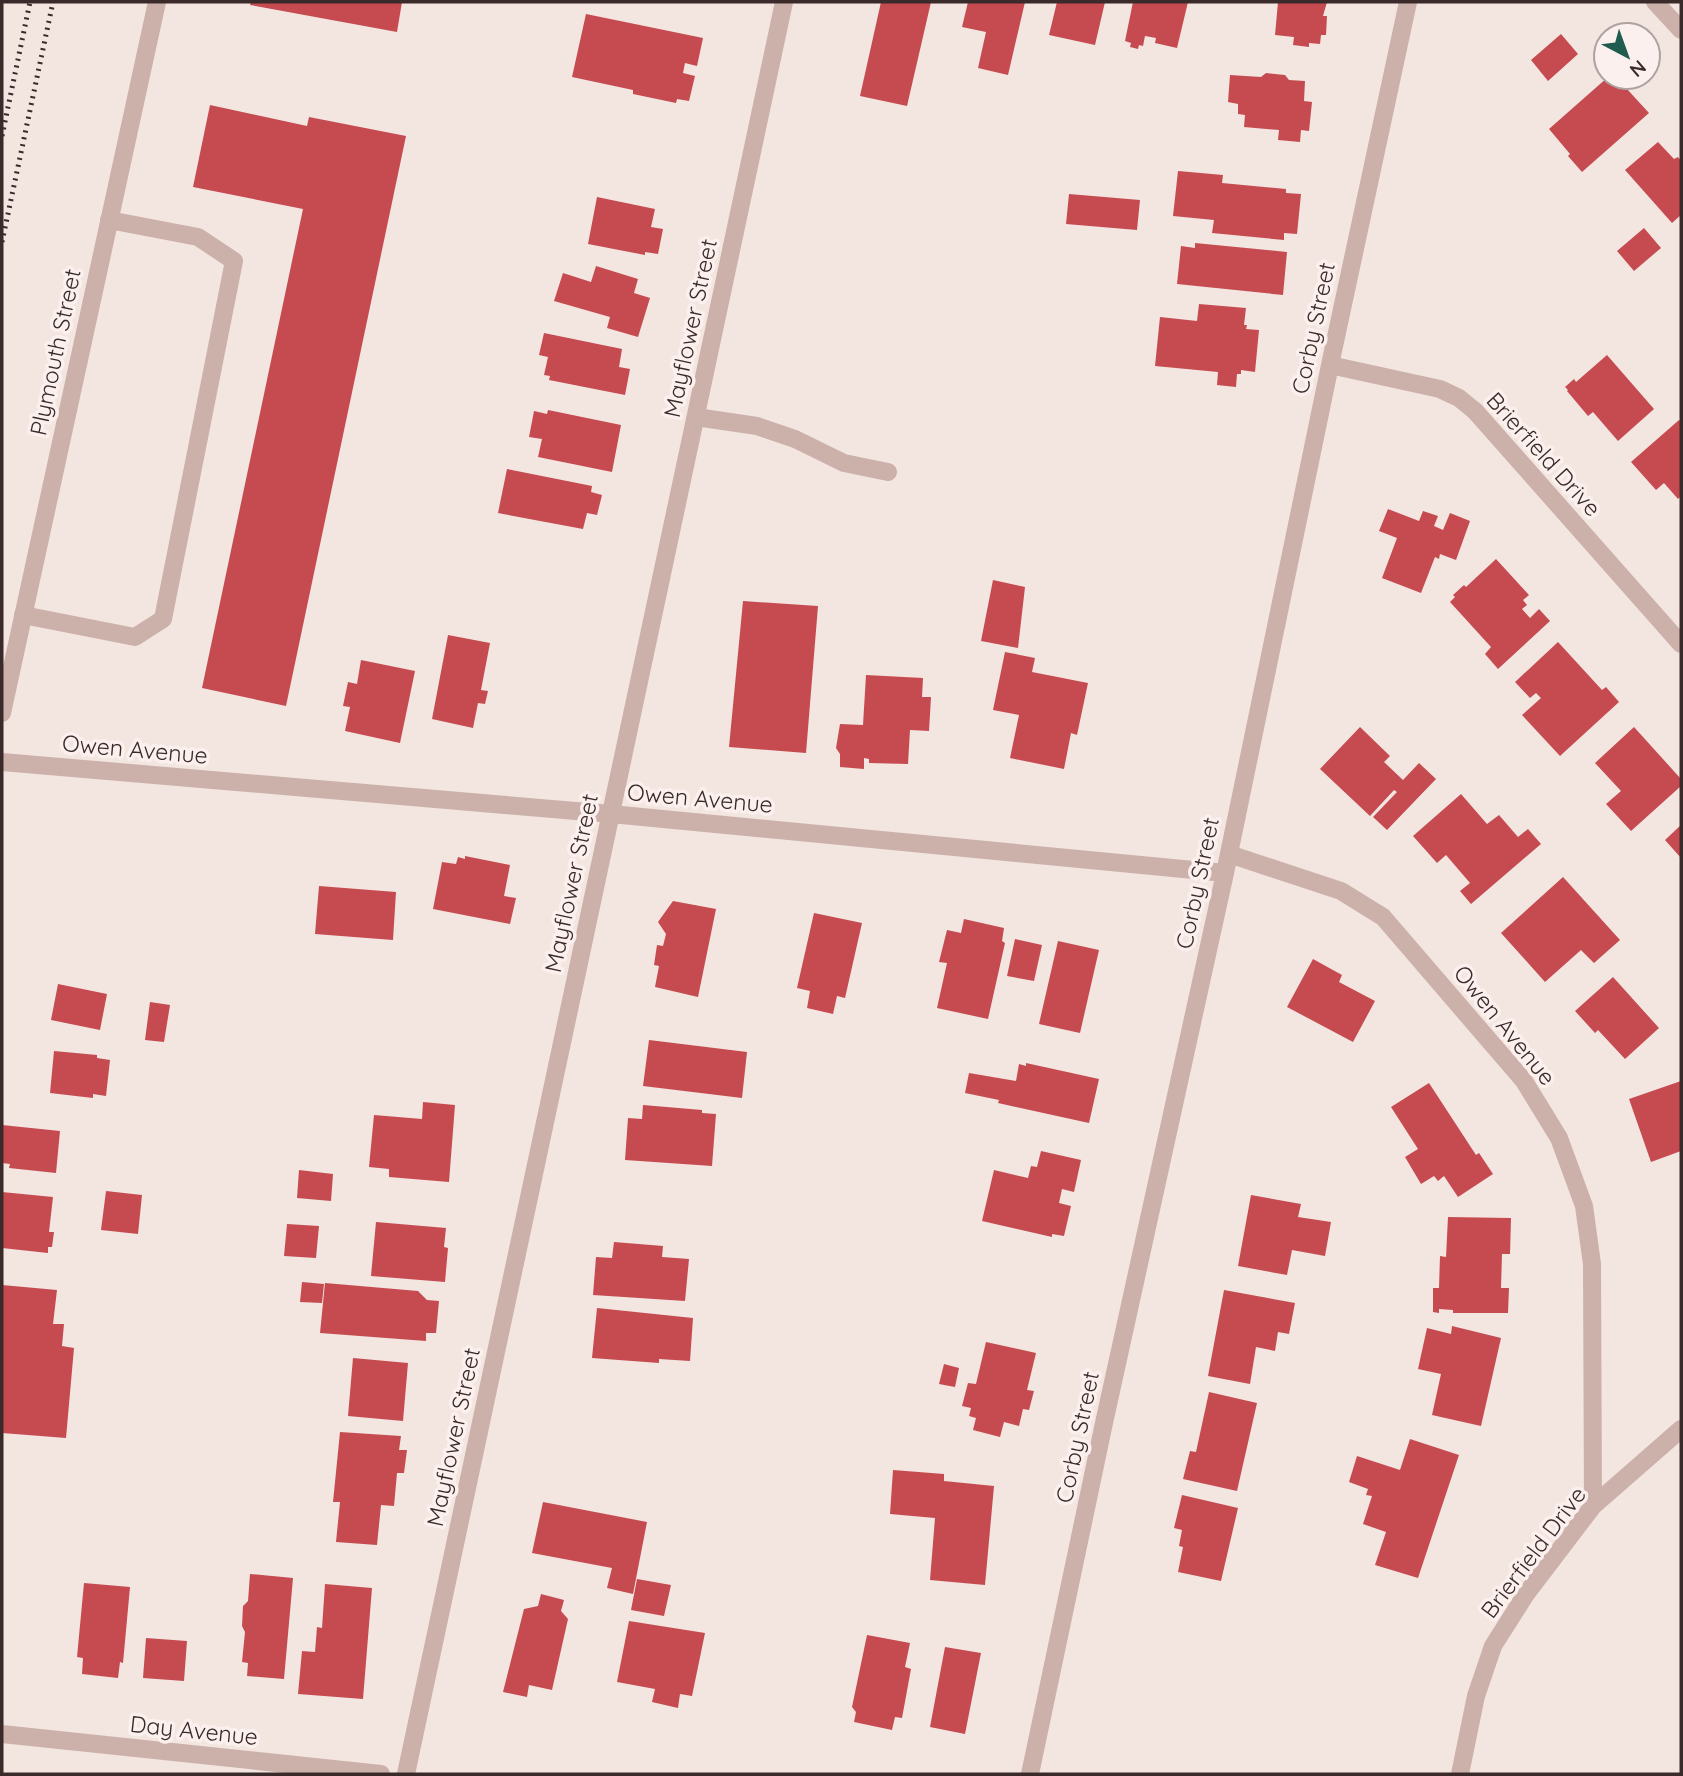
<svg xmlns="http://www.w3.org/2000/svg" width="1683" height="1776" font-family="Quicksand,sans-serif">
<rect width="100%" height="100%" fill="#f3e5e0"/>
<!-- building -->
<path fill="#c64b51" d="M251,2H402L397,32L250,5Z
M881,2H931L907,106L860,96Z
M968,2H1025L1008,75L978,68L986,32L962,27Z
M1057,2H1105L1095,45L1049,35Z
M1133,2H1188L1177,48L1155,43L1156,38L1145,36L1143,46L1139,45L1138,49L1130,47L1131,43L1125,41Z
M1278,2H1327L1323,16H1327L1326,35H1321L1320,44L1309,43V47L1293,45L1294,37L1275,35Z
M586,14L703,38L697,66L685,63L683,73L695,76L689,101L677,99L676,103L633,94V90L572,77Z
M1561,34L1578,54L1548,81L1531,60Z
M1266,73L1285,75L1289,80L1305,81L1304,101L1312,102L1309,131L1301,130L1300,142L1278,140L1279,130L1244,127L1245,115L1238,114V104L1228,102L1230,75L1261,77Z
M1608,77H1616L1649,113L1582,172L1568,156L1570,154L1549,129Z
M210,105L307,126L309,117L406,136L286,706L202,688L303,209L193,187Z
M1658,142L1674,159L1678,157L1681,161V215L1672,223L1625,170Z
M1178,171L1223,175L1222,183L1286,189V193L1301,194L1297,234L1284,233V240L1212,233L1214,220L1173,216Z
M1069,194L1140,200L1137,230L1066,224Z
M597,197L655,209L651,227L663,229L658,254L645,252V255L588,244Z
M1644,228L1661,248L1634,271L1617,251Z
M1195,243L1287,252L1283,295L1177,284L1181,246L1195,248Z
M596,266L638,279L634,293L650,298L638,337L607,328L610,317L554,301L563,273L591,282Z
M1199,304L1246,308L1244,325H1247L1246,329L1259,330L1255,372L1241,370V374H1237L1236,387L1217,385L1218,372L1155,366L1160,317L1197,321Z
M544,333L622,349L619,367L630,369L625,395L549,380L550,376L544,375L548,357L539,355Z
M1607,355L1654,409L1618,441L1593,412L1588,416L1567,391L1568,390L1565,387L1574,379L1576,382Z
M548,410L621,425L612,472L538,457L542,439L529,437L534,411L547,414Z
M1679,420L1681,422V496L1678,499L1664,483L1656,490L1631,462Z
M507,469L592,486L591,492L602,495L597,515L587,513L583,529L498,513Z
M1388,509L1419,521L1423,511L1438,516L1434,526L1443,530L1450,513L1470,521L1456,560L1440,554L1439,559L1435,557L1421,593L1382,578L1397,538L1379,531Z
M1496,559L1529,595L1523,600L1527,605L1522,609L1530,618L1539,609L1550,621L1498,669L1485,654L1491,647L1450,602L1455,597L1453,595L1464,585L1466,587Z
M993,580L1025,587L1018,648L981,641Z
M743,601L818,606L806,753L729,747Z
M448,635L490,643L481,690L488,691L485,704L478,703L473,728L432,719Z
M1558,642L1602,690L1606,687L1619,702L1560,756L1522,715L1541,698L1536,693L1530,698L1515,682Z
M1005,652L1035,658L1032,672L1088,683L1077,735L1071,733L1064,769L1010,758L1019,715L993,710Z
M361,660L415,671L400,743L345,731L350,707L343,706L348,682L357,684Z
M866,675L923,678L922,697H931L929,731L910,730L908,764L869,763V759L864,758V769L840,767V754L836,748L840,724L863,725Z
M1360,727L1390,756L1384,762L1403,780L1419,763L1436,779L1387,830L1373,817L1397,792L1394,790L1370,816L1320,769Z
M1634,727L1681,779V786L1631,831L1606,804L1621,791L1595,763Z
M1461,794L1487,824L1499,815L1518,837L1528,829L1541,844L1471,904L1460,891L1470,883L1446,855L1437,863L1413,836Z
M1681,825V858L1665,840Z
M465,856L510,865L504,896L516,898L510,924L433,909L442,862L456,864L458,857L465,859Z
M1563,877L1620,940L1594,963L1581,950L1545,982L1501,933Z
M319,886L396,892L393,940L315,934Z
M673,901L716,909L698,997L655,987L659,966L654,965L657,945L663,946L666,934L658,922Z
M814,913L862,923L845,998L837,996L833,1014L807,1008L810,991L797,988Z
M964,919L1004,928L1002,941L1005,943L988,1019L937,1008L947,963L939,962L947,930L961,933Z
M1015,939L1042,945L1034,981L1007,976Z
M1058,941L1099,950L1080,1033L1039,1024Z
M1313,959L1342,975L1339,982L1375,1001L1353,1042L1287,1007Z
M1613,977L1659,1028L1625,1059L1598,1030L1595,1033L1575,1011Z
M58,984L107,994L100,1030L51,1020Z
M150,1002L170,1005L164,1042L145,1040Z
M649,1040L747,1052L742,1098L643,1086Z
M54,1051L97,1055V1058L110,1060L106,1096L93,1094V1098L50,1093Z
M1026,1063L1099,1079L1089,1123L998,1103L999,1100L965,1093L969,1073L1016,1081L1019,1064L1026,1066Z
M1681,1081V1151L1651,1162L1629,1099Z
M1429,1083L1476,1155L1479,1153L1493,1174L1458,1197L1444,1176L1438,1181L1434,1176L1421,1184L1405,1157L1418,1149L1391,1107Z
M423,1102L455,1105L449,1182L389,1177V1169L369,1167L374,1115L422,1119Z
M643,1105L702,1110V1113L716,1114L712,1166L625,1160L628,1118L642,1119Z
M2,1125L60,1131L56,1173L9,1168L10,1164L2,1163Z
M1041,1151L1081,1160L1074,1192L1062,1189L1059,1203L1071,1206L1064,1236L1052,1234V1237L982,1221L994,1170L1028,1178L1031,1166L1037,1167Z
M299,1170L333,1174L331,1201L297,1198Z
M106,1191L142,1195L138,1234L101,1230Z
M2,1192L53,1197L49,1232H54L52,1247H48V1253L2,1248Z
M1251,1195L1301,1204L1298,1217L1331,1222L1325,1256L1292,1250L1287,1275L1238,1266Z
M1448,1217L1511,1218L1510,1254H1502L1501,1288H1509L1508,1313H1453V1310L1439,1309V1313L1433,1312V1288H1439L1440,1256L1446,1257Z
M376,1222L446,1228L444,1247L448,1248L445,1282L371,1276Z
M287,1224L319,1226L316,1258L284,1256Z
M614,1242L663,1246L662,1257L689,1259L685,1301L593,1295L596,1257L612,1258Z
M302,1282L324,1284L322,1303L300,1302Z
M325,1283L418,1291L427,1300L439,1301L436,1333H426V1341L320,1333Z
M2,1285L57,1290L53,1324H64L62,1346L74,1348L66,1438L2,1433Z
M1224,1290L1295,1303L1289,1334L1278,1332L1275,1351L1256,1347L1250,1384L1208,1376Z
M597,1308L693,1318L690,1361L659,1359V1363L592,1358Z
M1452,1326L1501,1338L1481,1426L1432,1415L1441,1374L1418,1369L1427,1328L1451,1334Z
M986,1342L1036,1353L1027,1390L1034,1391L1029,1410L1023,1409L1019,1426L1004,1422L1000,1437L973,1430L976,1418L969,1416L971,1408L962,1406L968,1383L976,1384Z
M353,1358L408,1363L403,1421L348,1416Z
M944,1364L959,1368L955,1387L939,1384Z
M1209,1392L1257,1403L1237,1491L1183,1479L1190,1451L1196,1452Z
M340,1432L401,1436L399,1450H407L404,1473H397L394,1506L381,1505L377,1545L336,1542L340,1502H333Z
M1410,1439L1459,1455L1418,1578L1375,1565L1386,1532L1363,1524L1372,1496L1366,1495L1368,1489L1349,1482L1357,1456L1400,1470Z
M893,1470L944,1474V1481L994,1486L985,1585L930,1580L935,1518L890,1514Z
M1182,1495L1238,1508L1221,1581L1178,1572L1183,1547L1179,1546L1182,1530L1174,1528Z
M543,1502L647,1522L633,1594L607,1588L612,1568L532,1553Z
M250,1574L293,1578L284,1679L247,1676L248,1663L242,1662L245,1632L242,1626L243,1606L248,1601Z
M637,1579L671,1585L664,1616L631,1610Z
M84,1583L130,1587L123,1663L120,1662L118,1678L82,1674L83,1658L77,1657Z
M325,1584L372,1588L363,1699L298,1694L302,1651L315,1652L317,1627L322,1628Z
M541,1594L564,1600L561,1611L568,1619L552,1690L529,1685L527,1697L503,1692L524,1609L538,1606Z
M629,1621L705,1633L692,1696L680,1694L678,1708L652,1702L655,1689L617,1682Z
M867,1635L910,1643L905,1667L911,1669L902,1718L895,1717L892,1730L854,1722L856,1712L852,1707Z
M146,1638L187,1641L184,1681L143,1678Z
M945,1647L981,1653L965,1734L930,1727Z"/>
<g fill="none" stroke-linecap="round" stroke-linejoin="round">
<!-- lane -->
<path stroke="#ccb1ab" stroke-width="18" d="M696,417L757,426L795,439L844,463L888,472
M23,615L135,637L163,619L234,261L198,237L109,220"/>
<!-- street -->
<path stroke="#ccb1ab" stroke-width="18" d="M1655,2L1681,30
M1330,365L1440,389L1459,398L1475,411L1681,644
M2,713L157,2
M2,762L611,814L1225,873
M1229,854L1341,891L1383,917L1524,1081L1559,1138L1584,1206L1592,1264L1593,1506
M2,1734L381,1774
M406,1774L784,2
M1030,1774L1104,1423L1225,873L1330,365L1408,2
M1460,1774L1476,1696L1493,1646L1526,1594L1593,1506L1681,1429"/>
<!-- rail -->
<path stroke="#3a2b2a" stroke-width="5" stroke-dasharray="2 5" stroke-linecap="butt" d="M2,136L30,2
M2,242L53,2"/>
</g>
<g text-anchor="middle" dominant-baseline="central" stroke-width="7" stroke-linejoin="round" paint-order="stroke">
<!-- street labels -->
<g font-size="23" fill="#3a2b2a" stroke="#fbf0ed">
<text transform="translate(690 328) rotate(-78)">Mayflower Street</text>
<text transform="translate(1313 328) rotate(-78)">Corby Street</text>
<text transform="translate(55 352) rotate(-78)">Plymouth Street</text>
<text transform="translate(1544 454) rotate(48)">Brierfield Drive</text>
<text transform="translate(135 749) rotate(5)">Owen Avenue</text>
<text transform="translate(700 798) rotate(5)">Owen Avenue</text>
<text transform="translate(571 883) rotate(-78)">Mayflower Street</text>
<text transform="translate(1197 883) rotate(-78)">Corby Street</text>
<text transform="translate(1505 1025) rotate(51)">Owen Avenue</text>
<text transform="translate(453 1437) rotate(-78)">Mayflower Street</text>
<text transform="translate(1077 1437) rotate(-78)">Corby Street</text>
<text transform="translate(1533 1552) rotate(-53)">Brierfield Drive</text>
<text transform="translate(194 1730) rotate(6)">Day Avenue</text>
</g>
</g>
<!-- border -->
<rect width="1683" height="1776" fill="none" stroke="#3a2b2a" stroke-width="7"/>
<!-- north arrow -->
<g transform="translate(1627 56) rotate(139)"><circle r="33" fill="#fbf0ed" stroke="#aea19f" stroke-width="2"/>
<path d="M0-5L12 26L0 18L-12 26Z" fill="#1f5c4f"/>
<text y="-10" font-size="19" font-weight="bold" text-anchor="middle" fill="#3a2b2a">N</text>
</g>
</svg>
